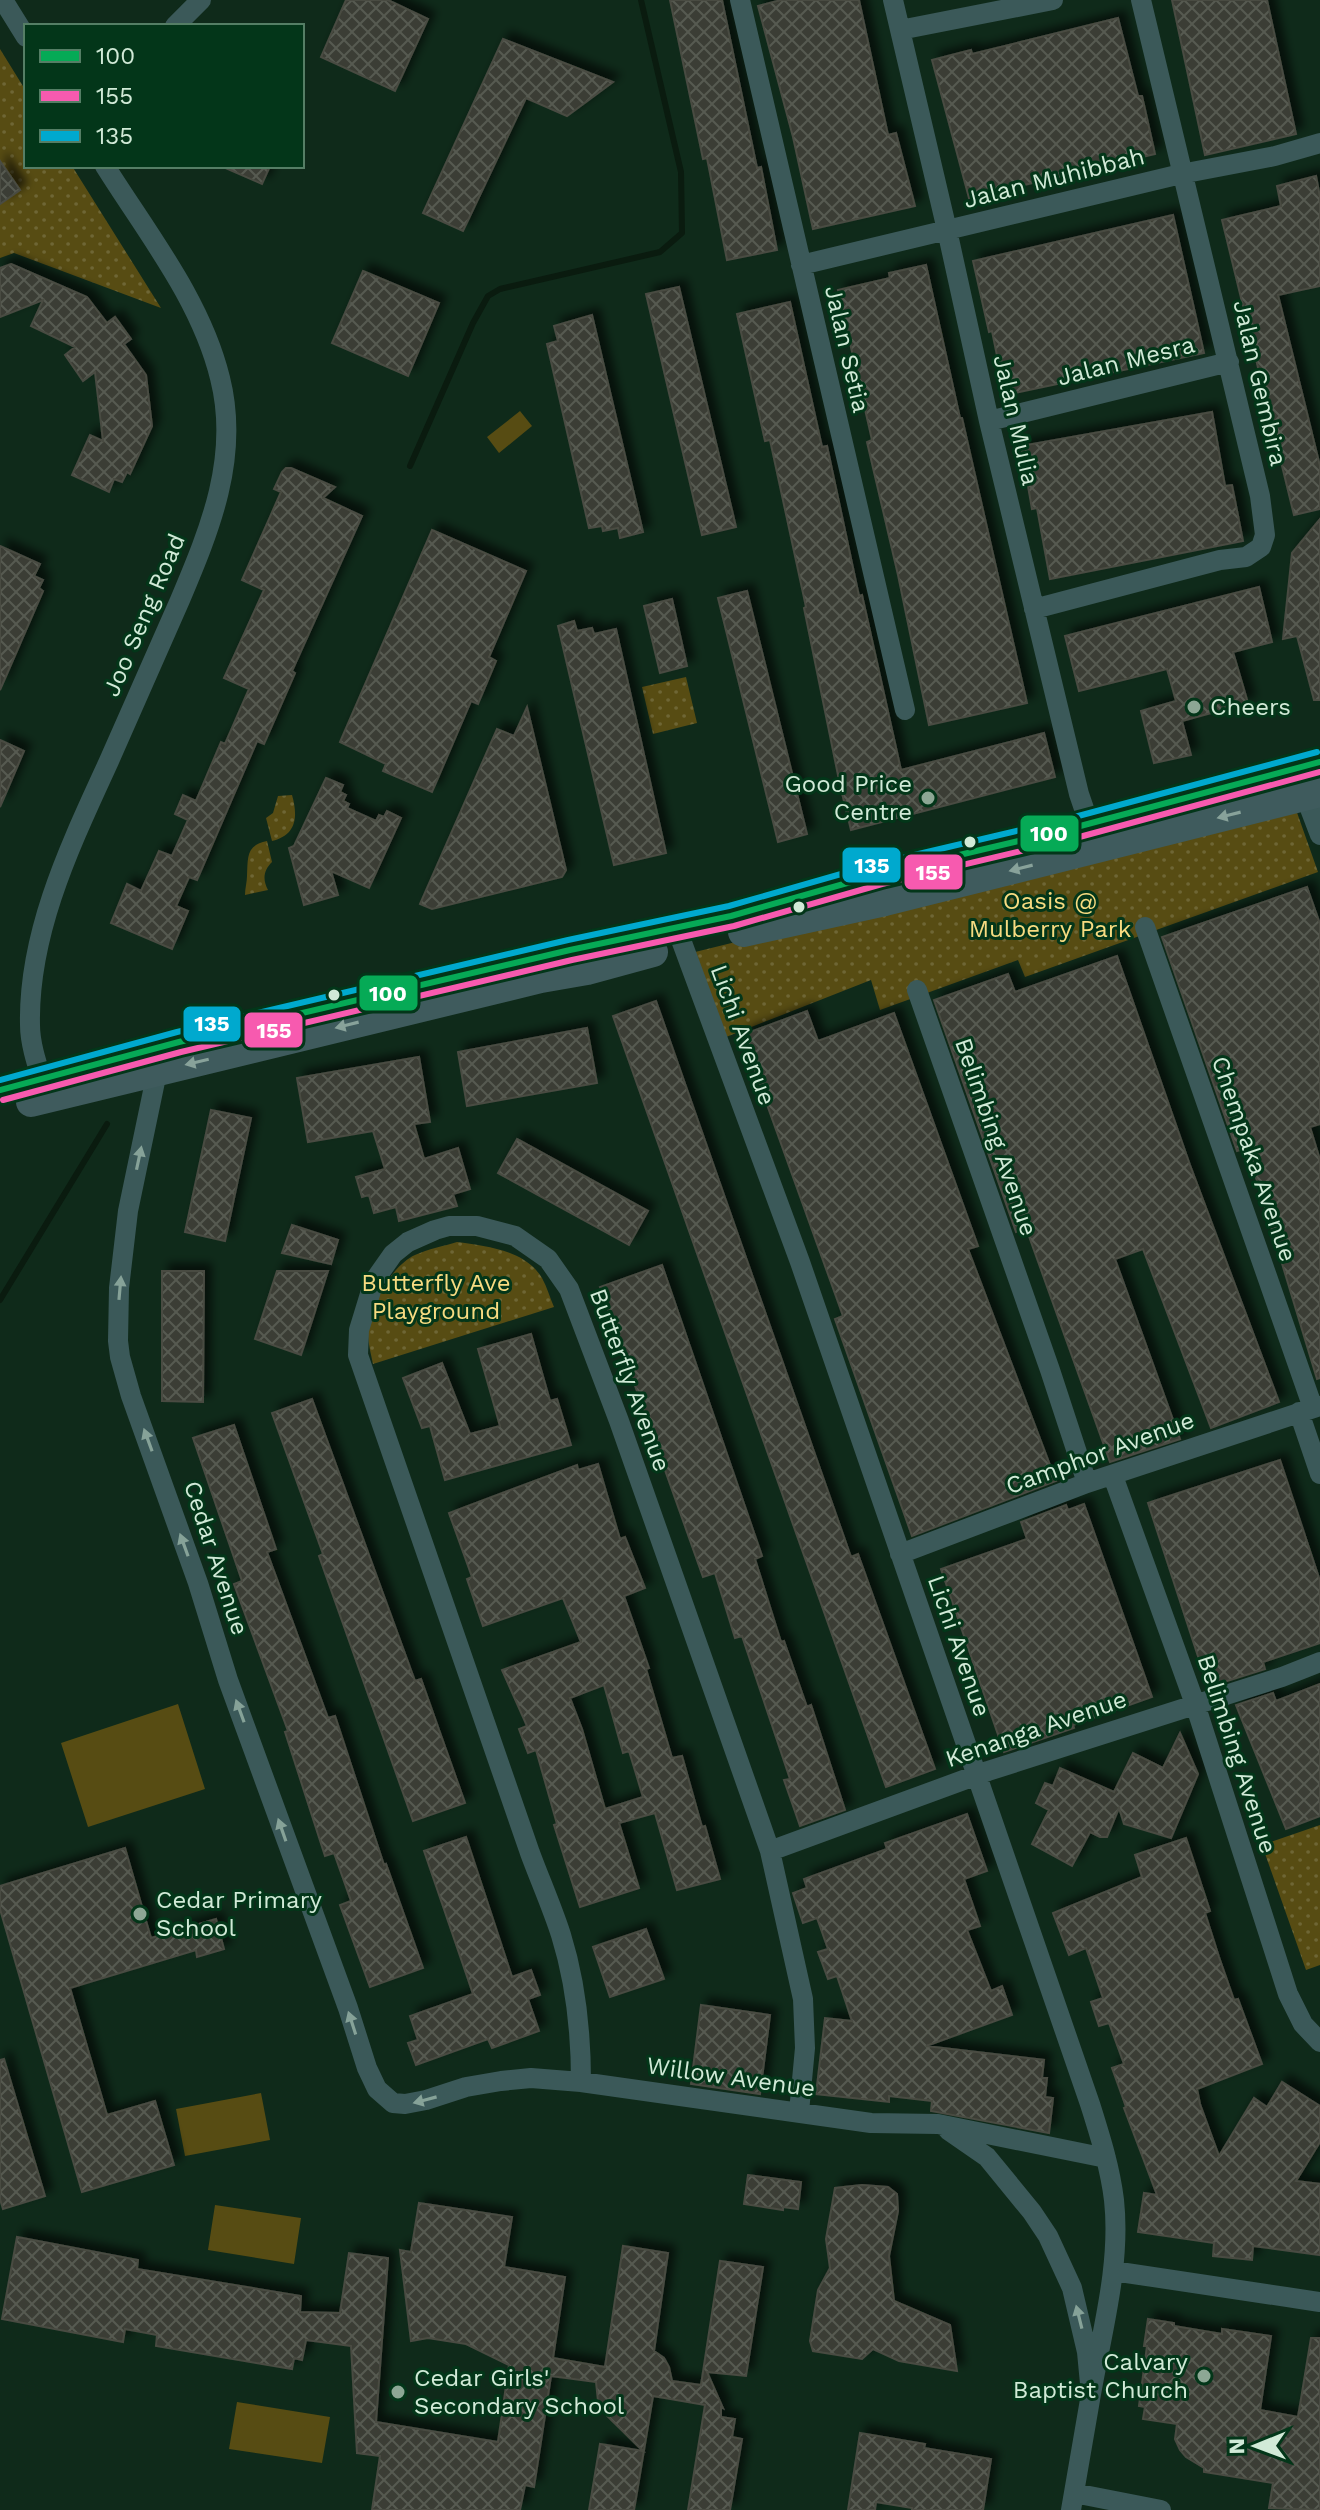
<svg xmlns="http://www.w3.org/2000/svg" width="1320" height="2510" font-family="'Work Sans',sans-serif">
<defs>
<pattern id="grass-dots" width="8" height="8" patternUnits="userSpaceOnUse" patternTransform="scale(2)"><rect width="8" height="8" fill="#574c13"/><path d="M2 2h.1M6 6h.1" fill="none" stroke="#6e6635" stroke-width="1.8" stroke-linecap="round"/></pattern>
<pattern id="building-cross-hatch" width="8" height="8" patternUnits="userSpaceOnUse" patternTransform="scale(2)"><rect width="8" height="8" fill="#3b3e34"/><path d="M0 0l8 8M0 8l8-8" fill="none" stroke="#565a51"/></pattern>
<filter id="shadow"><feDropShadow dx="7" dy="-7" stdDeviation="4" flood-color="#0009"/></filter>
</defs>
<rect width="100%" height="100%" fill="#0f2a1a"/>
<!-- grass -->
<path fill="url(#grass-dots)" d="M0,49L26,91V166H72L161,308L14,253L0,258Z
M686,677L697,723L653,734L642,687Z
M292,795C298,816 297,835 272,841L266,818L273,813L278,796Z
M1294,804L1318,872L1025,977L1018,960L880,1010L871,980L721,1039L691,953Z
M267,841L272,862C264,870 262,879 268,890L245,895C245,888 247,882 247,876C248,857 246,845 267,841Z
M457,1242C486,1246 525,1250 542,1278C547,1287 550,1298 554,1307L373,1364C371,1354 368,1343 368,1333C368,1308 391,1266 415,1255C428,1249 444,1246 457,1242Z
M1320,1825V1965L1306,1970L1262,1845Z"/>
<!-- garden -->
<path fill="#574c13" d="M520,411L532,426L499,453L487,437Z
M178,1704L205,1789L88,1827L61,1743Z
M261,2093L270,2140L185,2156L176,2109Z
M215,2205L301,2218L294,2264L208,2250Z
M237,2402L330,2417L322,2463L229,2449Z"/>
<g fill="none" stroke-linecap="round" stroke-linejoin="round">
<!-- stream -->
<path stroke="#0a1b0f" stroke-width="6" d="M410,466L473,323L488,296L500,289L660,252L682,233L681,172L641,0
M0,1300L107,1124"/>
</g>
<!-- building -->
<path fill="url(#building-cross-hatch)" stroke="#494b42" stroke-width="2" fill-rule="evenodd" filter="url(#shadow)" d="M346,0H388L428,19L395,91L321,57Z
M670,0H722L757,168L761,167L777,250L727,260L707,158L703,159Z
M781,0H859L888,135L896,133L915,206L813,229L793,137L758,6Z
M1172,0H1267L1296,134L1205,155Z
M1118,18L1138,96H1142L1155,154L969,198L932,60L971,50L972,54Z
M503,39L613,82L567,116L526,98L463,231L423,213Z
M0,161L20,190L0,204Z
M221,166H270L262,184Z
M1316,176L1320,197V286L1278,295L1320,466V509L1294,515L1222,220L1281,206L1277,186Z
M1173,215L1204,353L1005,395L992,331L989,332L973,261Z
M11,264L87,297L107,323L115,317L131,339L124,344L146,375L152,426L130,474L127,472L122,482L114,479L109,492L72,475L90,435L103,441L95,372L83,381L65,355L75,347L31,326L43,300L0,317V268Z
M926,265L960,418H962L1027,703L929,725L898,575L867,442L872,440L838,290L890,278L889,273Z
M363,271L439,303L408,376L332,343Z
M679,287L736,527L702,535L646,294Z
M790,302L822,447L827,446L859,596L862,595L901,770L1044,733L1055,777L851,830L840,785L804,608L806,607L770,440L765,441L737,314Z
M592,315L643,532L620,538L618,528L603,531L602,526L589,528L547,344L558,341L554,326Z
M1212,412L1225,486L1232,485L1243,541L1050,579L1037,508L1032,509L1021,446Z
M286,468H291L335,487L323,498L362,516L292,671L295,673L264,744L257,741L197,880L189,877L176,906L188,911L172,949L111,923L127,884L141,891L159,851L172,856L188,820L175,814L183,795L196,801L221,742L225,744L249,689L224,678L264,590L242,580L281,492L274,489L282,472Z
M1320,519V700H1314L1297,636L1283,639L1292,553Z
M432,530L526,571L489,657L496,661L478,704L471,701L432,792L383,771L386,764L340,742Z
M0,546L40,564L34,576L43,580L39,588L43,591L0,690Z
M1259,587L1272,642L1233,652L1248,703L1182,721L1191,755L1154,763L1141,711L1176,701L1167,669L1079,691L1065,636Z
M747,591L807,834L778,842L718,598Z
M672,599L687,666L660,673L644,606Z
M574,621L577,631L592,628L594,634L616,629L666,853L614,865L558,626Z
M527,707L566,870L562,877L432,909L420,904L497,729L514,736Z
M0,740L24,751L0,807Z
M326,778L343,785L340,792L346,795L343,801L349,804L347,808L376,821L379,815L384,817L387,811L401,818L369,888L331,871L338,895L304,905L289,848L294,846Z
M1307,887L1320,924V1124L1310,1127L1320,1160V1378L1317,1379L1247,1148L1237,1151L1162,937Z
M1117,956L1190,1165L1279,1402L1211,1428L1143,1249L1115,1259L1180,1439L1110,1462L1026,1228L1016,1232L934,1000L1008,974L1015,992Z
M656,1001L851,1557L858,1554L935,1769L886,1787L613,1016Z
M807,1011L818,1041L894,1013L978,1246L968,1249L1056,1481L912,1536L835,1319L843,1316L742,1035Z
M587,1028L597,1083L467,1106L458,1052Z
M419,1057L430,1122L414,1124L424,1159L458,1148L470,1189L453,1194L457,1206L399,1221L396,1207L374,1213L369,1195L362,1197L356,1177L385,1169L373,1131L308,1142L297,1078Z
M211,1110L251,1118L225,1241L185,1232Z
M517,1139L648,1211L629,1245L498,1173Z
M292,1225L338,1240L331,1264L282,1253Z
M662,1265L762,1556L755,1559L781,1642L784,1641L807,1707L811,1705L845,1810L800,1826L784,1780L790,1779L742,1636L735,1638L715,1573L703,1577L600,1287Z
M162,1271H204L203,1402L162,1401Z
M277,1271H328L301,1355L255,1339Z
M531,1334L550,1401L557,1399L571,1445L445,1480L430,1426L422,1428L403,1378L442,1363L470,1434L500,1426L478,1349Z
M312,1399L415,1681L421,1679L465,1803L413,1821L319,1556L323,1554L272,1413Z
M234,1425L276,1549L267,1552L328,1718L335,1716L384,1865L386,1864L423,1968L370,1987L340,1905L351,1901L334,1853L325,1856L285,1732L288,1731L234,1584L242,1581L193,1438Z
M1280,1460L1320,1581V1643L1263,1662L1265,1669L1208,1687L1148,1503Z
M598,1464L620,1539L625,1537L645,1588L624,1596L649,1668L646,1669L672,1758L682,1756L702,1827L705,1826L720,1879L677,1890L655,1813L619,1823L639,1888L580,1907L554,1825L557,1824L536,1750L528,1753L519,1729L527,1726L502,1670L581,1642L563,1598L483,1626L467,1579L472,1577L449,1513L577,1465L578,1470ZM604,1685L623,1753L629,1751L643,1797L605,1809L582,1729L570,1698Z
M1084,1504L1152,1697L1073,1725L1074,1728L1004,1752L941,1569L1027,1539L1021,1522L1066,1505L1068,1510Z
M1320,1684V1816L1286,1829L1236,1705L1273,1693L1276,1701Z
M1180,1733L1198,1774L1171,1838L1124,1824L1119,1808L1107,1837H1100L1090,1832L1072,1866L1032,1844L1049,1810L1036,1803L1045,1783L1053,1786L1060,1768L1114,1792L1133,1753L1163,1768Z
M967,1814L987,1871L964,1879L980,1926L967,1930L991,1991L1002,1986L1012,2015L926,2046L1044,2060L1042,2078H1047L1045,2097L1053,2098L1049,2133L931,2111L932,2101L889,2096V2102L816,2094L825,2018L852,2021L837,1976L828,1979L818,1952L828,1949L817,1918L803,1923L793,1893L807,1888L804,1879L887,1849L885,1843Z
M466,1837L512,1977L531,1970L540,1995L528,1999L539,2031L492,2048L488,2039L416,2065L408,2043L418,2040L410,2016L473,1994L424,1851Z
M1186,1838L1210,1911L1205,1913L1219,1957L1234,2000L1238,1999L1262,2064L1197,2089L1200,2104L1219,2156L1254,2098L1267,2107L1282,2082L1320,2106V2142L1296,2181L1320,2184V2255L1253,2246L1252,2260L1213,2256L1214,2243L1138,2232L1144,2193L1157,2195L1124,2108L1126,2107L1112,2068L1124,2064L1109,2023L1099,2026L1091,2002L1103,1998L1086,1948L1069,1955L1053,1913L1142,1877L1135,1855Z
M125,1848L151,1938L216,1919L224,1949L197,1957L196,1950L70,1988L107,2115L155,2101L174,2165L82,2192L0,1909V1886Z
M646,1929L664,1979L610,1997L593,1947Z
M701,2005L770,2015L760,2094L691,2084Z
M4,2059L45,2196L3,2209L0,2199V2060Z
M748,2175L801,2182L798,2209L783,2207V2210L744,2204Z
M862,2185L888,2187L897,2194L898,2211L889,2256L894,2301L950,2325L957,2371L899,2361L873,2349L862,2359L813,2351L810,2341L818,2290L830,2268L826,2239L835,2188Z
M419,2203L512,2217L504,2267L565,2277L553,2358L605,2367L623,2246L668,2253L654,2351L664,2358L669,2367L672,2381L701,2385L720,2261L763,2267L746,2376L707,2372L723,2408L721,2407V2417L735,2419L732,2437L742,2439L730,2510H688L705,2405L653,2396L634,2510H589L600,2444L643,2451L604,2413L598,2401L596,2382L551,2376L534,2487L525,2485L520,2510H372L380,2456L357,2453L351,2346L306,2340L302,2360L294,2358L292,2369L156,2346L157,2335L125,2329L123,2342L2,2319L17,2237L138,2260L137,2269L301,2296L300,2312L340,2313L349,2253L388,2258L376,2422L498,2442L509,2365L466,2344L428,2338L411,2341L400,2250L411,2252Z
M1148,2319L1174,2323V2326L1222,2334V2329L1271,2336L1260,2410L1298,2417L1311,2338H1320V2510L1269,2508L1273,2483L1204,2472V2468L1186,2457L1180,2450L1175,2439L1177,2424L1143,2419L1145,2407L1139,2406L1147,2346H1144Z
M860,2433L925,2444L924,2448L991,2459L983,2510H912V2508L876,2502L875,2510H848Z"/>
<g fill="none" stroke-linecap="round" stroke-linejoin="round">
<!-- minor -->
<path stroke="#3b5959" stroke-width="20" d="M3,0L26,37
M740,0L905,710
M893,0L947,230L989,421L1079,794L1092,832
M175,26L201,0
M900,30L1053,0
M801,265L1181,174L1275,156L1320,143
M989,421L1229,362
M1034,609L1220,560L1246,557L1261,547L1265,535L1260,496L1141,0
M1301,785L1320,835
M1145,927L1313,1408
M677,929L800,1262L1090,2104C1100,2136 1110,2167 1114,2200C1121,2264 1102,2331 1091,2394
M917,990L1050,1370L1087,1483
M155,1061L157,1072L128,1211L119,1288L118,1341L120,1357L131,1396L198,1583L228,1680L348,2008L367,2068L377,2089L393,2103L405,2104L426,2100L466,2087L501,2081L531,2078L581,2082L871,2123L938,2124L1106,2158
M45,1090C39,1070 30,1046 30,1025C28,932 71,844 109,761C133,707 156,654 180,600C210,529 240,457 220,378C201,300 147,233 105,166
M1299,1412L1320,1474
M1113,1476L1195,1704L1288,1994L1303,2024L1320,2042
M900,1554L1087,1483L1320,1406
M770,1851L988,1771L1282,1677L1320,1662
M581,2082C581,2032 576,1983 561,1935C552,1907 540,1880 530,1853L358,1355L359,1330L374,1281L393,1254L408,1242L435,1230L449,1226H477L515,1236L548,1259L569,1289L619,1421L770,1851L803,1999L805,2048L799,2112
M948,2130L987,2157L1032,2212L1048,2236L1072,2288L1087,2352L1091,2394L1071,2510
M1113,2271L1320,2302
M1074,2493L1161,2510"/>
<!-- primary -->
<path stroke="#3f5b5d" stroke-width="30" d="M743,932L885,901L1320,792
M0,1090L179,1042L352,1001L570,950L731,916L879,874L1069,829L1320,762
M31,1102L541,978L587,970L653,952"/>
<!-- bus-1 casing -->
<g stroke="#033619" stroke-width="12">
<path id="bus-1" d="M0,1090L179,1042L570,950L731,916L879,874L1069,829L1320,762"/>
</g>
<!-- bus-2 casing -->
<g stroke="#033619" stroke-width="12">
<path id="bus-2" d="M3,1100L181,1052L572,960L734,926L882,884L1072,839L1320,772"/>
</g>
<!-- bus-3 casing -->
<g stroke="#033619" stroke-width="12">
<path id="bus-3" d="M0,1080L177,1032L568,940L729,906L876,864L1067,819L1317,752"/>
</g>
<!-- bus-1 -->
<use href="#bus-1" stroke="#06aa56" stroke-width="6"/>
<!-- bus-2 -->
<use href="#bus-2" stroke="#f75aaf" stroke-width="6"/>
<!-- bus-3 -->
<use href="#bus-3" stroke="#00a9ce" stroke-width="6"/>
</g>
<!-- one-way arrows -->
<defs><path id="oneway-solid" d="M-6-.8H1V-3.2L6.5 0L1 3.2V.8H-6Z" transform="scale(2)"/></defs>
<g fill="#88a29a">
<use href="#oneway-solid" transform="translate(1229 815) rotate(166)"/>
<use href="#oneway-solid" transform="translate(1021 868) rotate(166)"/>
<use href="#oneway-solid" transform="translate(347 1025) rotate(166)"/>
<use href="#oneway-solid" transform="translate(197 1062) rotate(167)"/>
</g>
<g fill="#86a298">
<use href="#oneway-solid" transform="translate(139 1158) rotate(-78)"/>
<use href="#oneway-solid" transform="translate(120 1288) rotate(-85)"/>
<use href="#oneway-solid" transform="translate(148 1440) rotate(-110)"/>
<use href="#oneway-solid" transform="translate(184 1545) rotate(-110)"/>
<use href="#oneway-solid" transform="translate(240 1711) rotate(-110)"/>
<use href="#oneway-solid" transform="translate(282 1830) rotate(-109)"/>
<use href="#oneway-solid" transform="translate(352 2023) rotate(-108)"/>
<use href="#oneway-solid" transform="translate(425 2100) rotate(165)"/>
<use href="#oneway-solid" transform="translate(1079 2317) rotate(-104)"/>
</g>
<!-- markers -->
<g fill="#8da795" stroke="#033619" stroke-width="3">
<circle cx="1194" cy="707" r="8"/>
<circle cx="928" cy="798" r="8"/>
<circle cx="140" cy="1914" r="8"/>
<circle cx="1204" cy="2376" r="8"/>
<circle cx="398" cy="2392" r="8"/>
</g>
<g fill="#d1ead7" stroke="#033619" stroke-width="3">
<circle cx="970" cy="842" r="7"/>
<circle cx="799" cy="907" r="7"/>
<circle cx="334" cy="995" r="7"/>
</g>
<g text-anchor="middle" dominant-baseline="central" stroke-width="6" stroke-linejoin="round" paint-order="stroke">
<!-- street labels -->
<g font-size="24" fill="#d1ead7" stroke="#033619">
<text transform="translate(1054 178) rotate(-14)">Jalan Muhibbah</text>
<text transform="translate(847 349) rotate(77)">Jalan Setia</text>
<text transform="translate(1126 361) rotate(-14)">Jalan Mesra</text>
<text transform="translate(1260 383) rotate(77)">Jalan Gembira</text>
<text transform="translate(1016 420) rotate(77)">Jalan Mulia</text>
<text transform="translate(144 615) rotate(-67)">Joo Seng Road</text>
<text transform="translate(743 1035) rotate(70)">Lichi Avenue</text>
<text transform="translate(996 1137) rotate(71)">Belimbing Avenue</text>
<text transform="translate(1254 1159) rotate(71)">Chempaka Avenue</text>
<text transform="translate(630 1380) rotate(70)">Butterfly Avenue</text>
<text transform="translate(1100 1453) rotate(-20)">Camphor Avenue</text>
<text transform="translate(216 1558) rotate(72)">Cedar Avenue</text>
<text transform="translate(959 1646) rotate(71)">Lichi Avenue</text>
<text transform="translate(1036 1729) rotate(-19)">Kenanga Avenue</text>
<text transform="translate(1237 1754) rotate(72)">Belimbing Avenue</text>
<text transform="translate(731 2077) rotate(8)">Willow Avenue</text>
</g>
<!-- poi labels -->
<g font-size="24" fill="#d1ead7" stroke="#033619" text-anchor="start">
<text x="1210" y="707">Cheers</text>
<text x="912" y="784" text-anchor="end">Good Price<tspan x="912" dy="28">Centre</tspan></text>
<text x="156" y="1900">Cedar Primary<tspan x="156" dy="28">School</tspan></text>
<text x="1188" y="2362" text-anchor="end">Calvary<tspan x="1188" dy="28">Baptist Church</tspan></text>
<text x="414" y="2378">Cedar Girls'<tspan x="414" dy="28">Secondary School</tspan></text>
</g>
<!-- park labels -->
<g font-size="24" fill="#f7db81" stroke="#033619">
<text x="1050" y="901">Oasis @<tspan x="1050" dy="28">Mulberry Park</tspan></text>
<text x="436" y="1283">Butterfly Ave<tspan x="436" dy="28">Playground</tspan></text>
</g>
</g>
<g stroke="#033619" stroke-width="3">
<rect x="1019" y="814" width="61" height="39" rx="8" fill="#06aa56"/>
<rect x="841" y="846" width="61" height="38" rx="8" fill="#00a9ce"/>
<rect x="903" y="853" width="61" height="38" rx="8" fill="#f75aaf"/>
<rect x="358" y="974" width="61" height="38" rx="8" fill="#06aa56"/>
<rect x="182" y="1005" width="60" height="38" rx="8" fill="#00a9ce"/>
<rect x="243" y="1011" width="61" height="38" rx="8" fill="#f75aaf"/>
</g>
<g font-size="22" text-anchor="middle" font-weight="bold" fill="#fff">
<text x="1049" y="841">100</text>
<text x="872" y="873">135</text>
<text x="933" y="880">155</text>
<text x="388" y="1001">100</text>
<text x="212" y="1031">135</text>
<text x="274" y="1038">155</text>
</g>
<!-- legend -->
<rect x="24" y="24" width="280" height="144" fill="#033619" stroke="#557e65" stroke-width="2"/>
<rect x="40" y="50" width="40" height="12" fill="#06aa56" stroke="#557e65" stroke-width="2"/>
<text x="96" y="64" font-size="24" fill="#d1ead7">100</text>
<rect x="40" y="90" width="40" height="12" fill="#f75aaf" stroke="#557e65" stroke-width="2"/>
<text x="96" y="104" font-size="24" fill="#d1ead7">155</text>
<rect x="40" y="130" width="40" height="12" fill="#00a9ce" stroke="#557e65" stroke-width="2"/>
<text x="96" y="144" font-size="24" fill="#d1ead7">135</text>
<!-- north arrow -->
<g transform="translate(1256 2446) rotate(269)" stroke="#033619" stroke-width="6" paint-order="stroke">
<path d="M0-6L14 30L0 20L-14 30Z" fill="#d1ead7"/>
<text y="-12" font-size="22" font-weight="bold" text-anchor="middle" fill="#d1ead7">N</text>
</g>
</svg>
